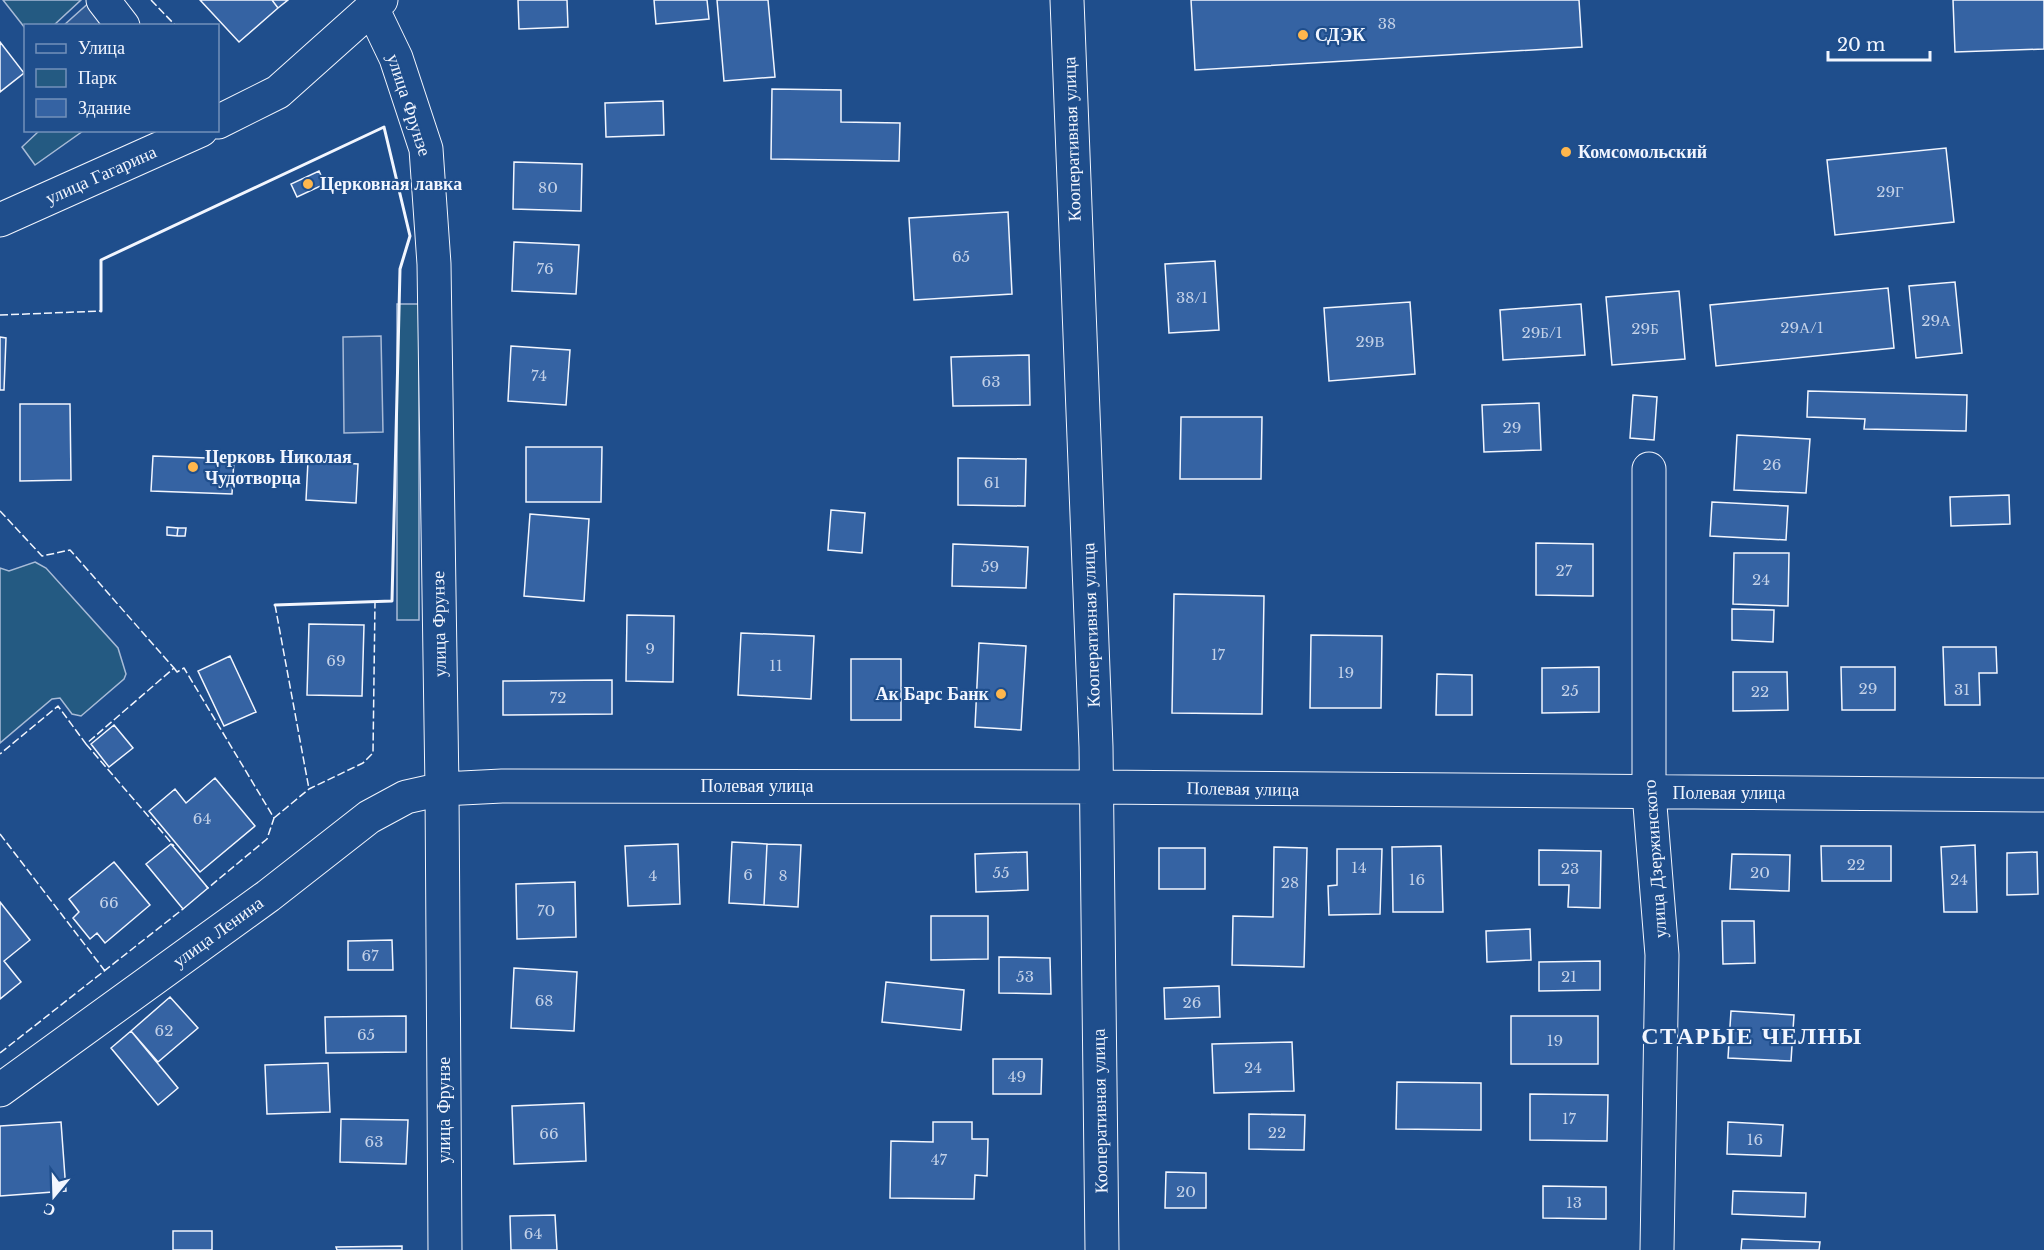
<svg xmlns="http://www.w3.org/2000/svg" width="2044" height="1250" font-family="'Libre Baskerville',serif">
<rect width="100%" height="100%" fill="#1f4e8c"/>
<!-- green -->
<path fill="#245a82" stroke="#a8bbd7" stroke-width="1.5" d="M3,0H81L54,25L26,26L25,28Z
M39,131V130L83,131L35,165L22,147Z
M397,304H419V620H397Z
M35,562L46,568L118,648L126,674L124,679L81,716L72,714L60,698L52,699L0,743V568L9,571Z"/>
<!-- parking -->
<path fill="#305b95" stroke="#a8bbd7" stroke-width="1.5" d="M92,0L114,26H63Z
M381,336L383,432L344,433L343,337Z"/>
<!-- building -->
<path fill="#3563a3" stroke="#f2f6ff" stroke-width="1.5" d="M200,0H272L278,8L239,42Z
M272,0H288L278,8Z
M518,0H567L568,27L519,29Z
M654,0H707L709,19L656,24Z
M717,0H768L775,77L724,81Z
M1191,0H1579L1582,47L1195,70Z
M1953,0H2044V49L1955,52Z
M0,42L24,73L0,92Z
M772,89L841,90V122L900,123L899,161L771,159Z
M663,101L664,135L606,137L605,103Z
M1946,148L1954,222L1835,235L1827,160Z
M514,162L582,164L581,211L513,209Z
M319,171L325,184L297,197L291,184Z
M1008,212L1012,294L914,300L909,218Z
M514,242L579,245L576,294L512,291Z
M1215,261L1219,330L1169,333L1165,264Z
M1955,282L1962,353L1916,358L1909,286Z
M1888,288L1894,348L1716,366L1710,305Z
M1679,291L1685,359L1612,365L1606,297Z
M1410,302L1415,374L1329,381L1324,308Z
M1581,304L1585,355L1503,360L1500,310Z
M0,337L6,338L4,390H0Z
M511,346L570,350L566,405L508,401Z
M1029,355L1030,405L953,406L951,357Z
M1808,391L1967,395L1966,431L1864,429L1865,419L1807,417Z
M1633,395L1657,397L1654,440L1630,438Z
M1539,403L1541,450L1484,452L1482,405Z
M20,404H70L71,480L20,481Z
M1181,417H1262L1261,479H1180Z
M1737,435L1810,439L1806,493L1734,490Z
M526,447H602L601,502H526Z
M153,456L234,459L232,494L151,491Z
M958,458L1026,459L1025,506L958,505Z
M308,461L358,464L356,503L306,500Z
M2009,495L2010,524L1951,526L1950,497Z
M1712,502L1788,506L1786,540L1710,536Z
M831,510L865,513L862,553L828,550Z
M530,514L589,519L584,601L524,596Z
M167,527L178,528L177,536L167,535Z
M178,528H186L185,536H177Z
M1536,543L1593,544V596L1536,595Z
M953,544L1028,547L1026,588L952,586Z
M1734,553H1789L1788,606L1733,604Z
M1174,594L1264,596L1262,714L1172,713Z
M1732,609L1774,610L1773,642L1732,640Z
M627,615L674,616L673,682L626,681Z
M309,624L364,625L362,696L307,695Z
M741,633L814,636L811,699L738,695Z
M1311,635L1382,636L1381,708H1310Z
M979,643L1026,646L1021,730L975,727Z
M1943,647H1996L1997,673H1979L1980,705H1945Z
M230,656L256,712L224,726L198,671Z
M851,659H901V720H851Z
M1599,667V712L1542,713V668Z
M1841,667H1895V710H1842Z
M1733,672H1787L1788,710L1733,711Z
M1437,674L1472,675V715H1436Z
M612,680V714L503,715V681Z
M114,725L133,748L109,767L91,744Z
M215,778L255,826L200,872L149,811L175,789L186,803Z
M732,842L767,844L764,905L729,903Z
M171,844L208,888L183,909L146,864Z
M678,844L680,904L628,906L625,846Z
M767,844L801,845L798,907L764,905Z
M1975,845L1977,912H1944L1941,847Z
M1441,846L1443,912H1393L1392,847Z
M1821,846H1891V881H1822Z
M1274,847L1307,848L1304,967L1232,965L1233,916L1273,917Z
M1159,848H1205V889H1159Z
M1337,849H1382L1380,914L1329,915L1328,886L1337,885Z
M1539,850L1601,851L1600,908L1568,907L1569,885H1539Z
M1027,852L1028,890L976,892L975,854Z
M2037,852L2038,894L2007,895V853Z
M1732,854L1790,855L1789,891L1730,889Z
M114,862L150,905L105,943L97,933L90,939L73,918L79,912L69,899Z
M575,882L576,937L517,939L516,884Z
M0,902L30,940L4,961L21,982L0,999Z
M931,916H988V959L931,960Z
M1722,921H1754L1755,963L1723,964Z
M1530,929L1531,960L1487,962L1486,931Z
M392,940L393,970H348V941Z
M999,957L1050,958L1051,994L999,993Z
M1600,961V990L1539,991V962Z
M514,968L577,972L574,1031L511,1028Z
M886,982L964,990L961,1030L882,1022Z
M1219,986L1220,1017L1165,1019L1164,988Z
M170,997L198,1028L158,1062L131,1031Z
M1731,1011L1794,1015L1791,1061L1728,1058Z
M406,1016V1052L326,1053L325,1017Z
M1511,1016H1598V1064H1511Z
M131,1031L178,1088L158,1105L111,1048Z
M1292,1042L1294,1091L1214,1093L1212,1044Z
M993,1059H1042L1041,1094H993Z
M328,1063L330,1112L267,1114L265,1065Z
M1397,1082L1481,1083V1130L1396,1129Z
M1530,1094L1608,1095L1607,1141L1530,1140Z
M584,1103L586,1161L514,1164L512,1106Z
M1249,1114L1305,1115L1304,1150L1249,1149Z
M341,1119L408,1120L406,1164L340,1162Z
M61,1122L66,1191L0,1196V1126Z
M933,1122H972V1139H988L987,1176L975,1175L974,1199L890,1198L891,1141L933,1142Z
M1728,1122L1783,1125L1781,1156L1727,1154Z
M1166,1172L1206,1173V1208H1165Z
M1543,1186L1606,1187V1219L1543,1218Z
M1733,1191L1806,1193L1805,1217L1732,1214Z
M555,1215L557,1250H511L510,1216Z
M173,1231H212V1250H173Z
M1742,1239L1820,1242L1819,1250H1741Z
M402,1246V1250H337L336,1247Z"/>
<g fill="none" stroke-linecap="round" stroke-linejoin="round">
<!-- minor casing -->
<g stroke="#f2f6ff" stroke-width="35">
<path id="minor" d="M103,0L123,26
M1067,0L1096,747L1102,1250
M372,8L396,58L426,149L434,264L442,789L445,1250
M218,122L278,92L381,0
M0,220L201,130
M1649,469V793L1662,955L1657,1250
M0,1090L268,896L369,817L406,797L442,789L502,786L1097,787L2044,795"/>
</g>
<!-- minor -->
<use href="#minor" stroke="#1f4e8c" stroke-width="33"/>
<!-- fence -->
<path stroke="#f2f6ff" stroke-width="1.5" stroke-dasharray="8 3" stroke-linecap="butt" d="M151,0L176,26
M0,315L101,311
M0,511L42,556L70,550L174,668L86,744L58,706L0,754
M275,605L309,789
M174,668L177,672L184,668L274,818L267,839L208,888L206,886
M86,744L174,846
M274,818L309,789L363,763L373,753L375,602
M0,834L105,971
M0,1053L183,909"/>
<!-- wall -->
<path stroke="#f2f6ff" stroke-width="3" d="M101,311V260L384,127L410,236L400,269L392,601L275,605"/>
</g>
<!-- markers -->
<g fill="#ffb74d" stroke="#1f4e8c" stroke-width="2">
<circle cx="1303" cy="35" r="6"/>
<circle cx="1566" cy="152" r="6"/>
<circle cx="308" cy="184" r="6"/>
<circle cx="193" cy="467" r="6"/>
<circle cx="1001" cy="694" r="6"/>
</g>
<g text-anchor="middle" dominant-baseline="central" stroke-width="4.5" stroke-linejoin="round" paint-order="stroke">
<!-- number labels -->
<g font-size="15" fill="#c3d1e8">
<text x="1387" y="23">38</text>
<text x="548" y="187">80</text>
<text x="1890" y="191">29Г</text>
<text x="961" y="256">65</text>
<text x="545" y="268">76</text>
<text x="1192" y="297">38/1</text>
<text x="1936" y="320">29А</text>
<text x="1802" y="327">29А/1</text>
<text x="1645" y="328">29Б</text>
<text x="1542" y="332">29Б/1</text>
<text x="1370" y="341">29В</text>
<text x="539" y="375">74</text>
<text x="991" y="381">63</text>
<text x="1512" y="427">29</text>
<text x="1772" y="464">26</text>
<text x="992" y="482">61</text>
<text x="990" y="566">59</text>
<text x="1564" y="570">27</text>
<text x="1761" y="579">24</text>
<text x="650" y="648">9</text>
<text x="1218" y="654">17</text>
<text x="336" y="660">69</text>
<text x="776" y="665">11</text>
<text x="1346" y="672">19</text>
<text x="1868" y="688">29</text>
<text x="1962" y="689">31</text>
<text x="1570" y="690">25</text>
<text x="1760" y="691">22</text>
<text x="558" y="697">72</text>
<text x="202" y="818">64</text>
<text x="1856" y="864">22</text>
<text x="1359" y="867">14</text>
<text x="1570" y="868">23</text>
<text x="1001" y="872">55</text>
<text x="1760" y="872">20</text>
<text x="748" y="874">6</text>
<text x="653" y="875">4</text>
<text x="783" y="875">8</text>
<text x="1417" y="879">16</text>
<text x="1959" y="879">24</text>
<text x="1290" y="882">28</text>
<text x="109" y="902">66</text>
<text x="546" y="910">70</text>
<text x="370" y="955">67</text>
<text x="1025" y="976">53</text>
<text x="1569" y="976">21</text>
<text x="544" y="1000">68</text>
<text x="1192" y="1002">26</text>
<text x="164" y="1030">62</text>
<text x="366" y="1034">65</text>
<text x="1555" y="1040">19</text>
<text x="1253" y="1067">24</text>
<text x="1017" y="1076">49</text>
<text x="1569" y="1118">17</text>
<text x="1277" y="1132">22</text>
<text x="549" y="1133">66</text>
<text x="1755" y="1139">16</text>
<text x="374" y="1141">63</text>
<text x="939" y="1159">47</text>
<text x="1186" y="1191">20</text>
<text x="1574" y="1202">13</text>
<text x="533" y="1233">64</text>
</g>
<!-- poi labels -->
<g font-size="18" font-weight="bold" fill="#f2f6ff" stroke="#1f4e8c" text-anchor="start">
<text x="1315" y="35">СДЭК</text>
<text x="1578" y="152">Комсомольский</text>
<text x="320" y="184">Церковная лавка</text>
<text x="205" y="457">Церковь Николая<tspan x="205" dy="21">Чудотворца</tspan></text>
<text x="989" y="694" text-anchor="end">Ак Барс Банк</text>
</g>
<!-- street labels -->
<g font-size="18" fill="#f2f6ff" stroke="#1f4e8c">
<text transform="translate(409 105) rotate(72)">улица Фрунзе</text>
<text transform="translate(1072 139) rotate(-92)">Кооперативная улица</text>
<text transform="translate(101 175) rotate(-24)">улица Гагарина</text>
<text transform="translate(439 624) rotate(-91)">улица Фрунзе</text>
<text transform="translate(1091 625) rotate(-92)">Кооперативная улица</text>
<text x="757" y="786">Полевая улица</text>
<text transform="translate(1243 789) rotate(1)">Полевая улица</text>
<text x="1729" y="793">Полевая улица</text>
<text transform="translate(1655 859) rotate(-94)">улица Дзержинского</text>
<text transform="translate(218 932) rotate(-36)">улица Ленина</text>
<text transform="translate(444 1110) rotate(-90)">улица Фрунзе</text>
<text transform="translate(1100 1111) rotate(-91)">Кооперативная улица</text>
</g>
<!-- district labels -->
<g font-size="24" font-weight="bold" letter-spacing="1.5" fill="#f2f6ff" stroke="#1f4e8c">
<text x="1752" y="1035">СТАРЫЕ ЧЕЛНЫ</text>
</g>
</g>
<!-- legend -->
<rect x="24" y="24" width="195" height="108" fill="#1f4e8c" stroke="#7391ba" stroke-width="1.5"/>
<rect x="36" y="44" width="30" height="9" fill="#1f4e8c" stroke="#7391ba" stroke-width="1.5"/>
<text x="78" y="54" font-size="18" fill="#f2f6ff">Улица</text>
<rect x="36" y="69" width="30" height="18" fill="#245a82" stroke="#7391ba" stroke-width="1.5"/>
<text x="78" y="84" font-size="18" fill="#f2f6ff">Парк</text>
<rect x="36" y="99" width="30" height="18" fill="#3563a3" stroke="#7391ba" stroke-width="1.5"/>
<text x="78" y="114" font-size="18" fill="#f2f6ff">Здание</text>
<!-- north arrow -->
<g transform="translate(54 1196) rotate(199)" stroke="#1f4e8c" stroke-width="4.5" paint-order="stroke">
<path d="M0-4.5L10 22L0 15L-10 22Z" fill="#f2f6ff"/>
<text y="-9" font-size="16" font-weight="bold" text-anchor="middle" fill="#f2f6ff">С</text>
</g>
<!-- scale -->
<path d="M1828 51v9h102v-9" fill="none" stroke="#f2f6ff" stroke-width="3"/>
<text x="1837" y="51" font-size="18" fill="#f2f6ff" stroke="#1f4e8c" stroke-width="4.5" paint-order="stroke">20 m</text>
</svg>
